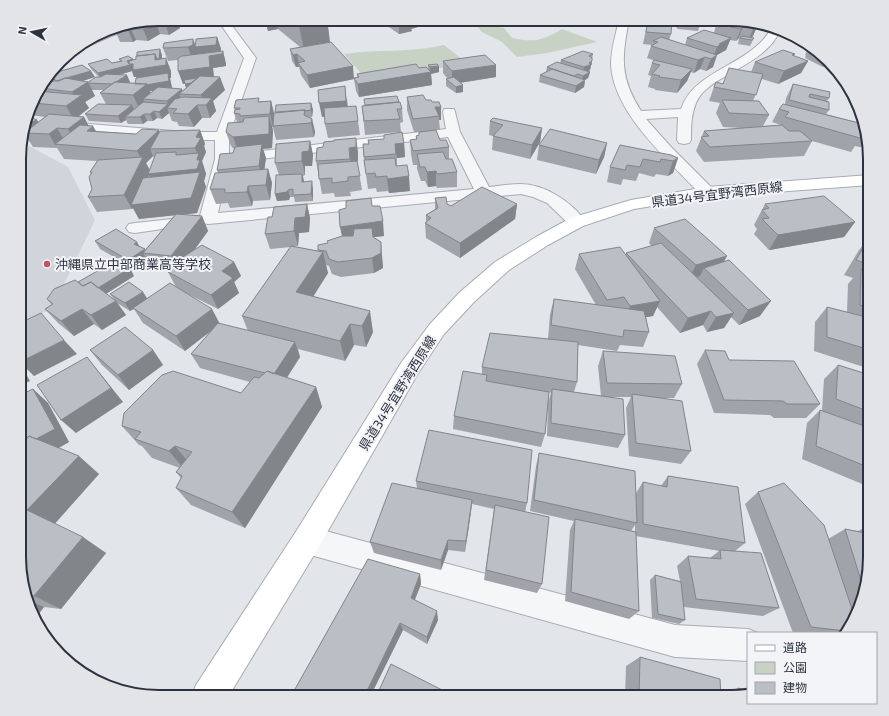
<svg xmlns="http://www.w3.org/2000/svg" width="889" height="716" font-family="'Exo 2','Noto Sans JP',sans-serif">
<rect width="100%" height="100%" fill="#e2e5e9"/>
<!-- built -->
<path fill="#d1d4db" d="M20,141L68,167L95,220L52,309L20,324Z"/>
<!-- green -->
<path fill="#c7d2c5" d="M486,21L491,26L504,28L512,38C534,43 543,40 562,29L597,42L547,53L517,57L502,42L482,32L474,22Z
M444,45L468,64L366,79L344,54C377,49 412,53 444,45Z"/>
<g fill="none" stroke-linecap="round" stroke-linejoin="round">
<!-- minor casing -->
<g stroke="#a8acb3" stroke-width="2">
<path id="minor" d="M217,19H227L256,58L229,136V155L446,129L443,112L444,109H454L455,112L460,132L489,187C499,186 510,184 520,184C545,184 572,202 586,222L583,226L577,227L571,226L547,203L533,197L521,194L208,224L203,223L135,233L129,232L126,228L129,224L135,223L200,216L215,159V140H186L65,130L60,129L58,126L60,123L65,122L186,132H217L244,58ZM448,137L474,189L218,213L229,161L234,162Z
M619,19H629C622,58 619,76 641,111L681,109C695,68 752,66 772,27L781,29C764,68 708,74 696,103C691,115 691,127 691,140L689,143L684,144L679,143L677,140L678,117L646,119L671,147L713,189L715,192L713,195L707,197L701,195C670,161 613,114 611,64C611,49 616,34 619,19Z
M307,526L675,625L748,629L758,633H748V661L675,657L307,554L297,550L293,540L297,530Z"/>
</g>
<!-- tertiary casing -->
<g stroke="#a8acb3" stroke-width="2">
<path id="tertiary" d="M136,23L135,26L88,46H80C99,35 115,26 136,23Z"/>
</g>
<!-- secondary casing -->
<g stroke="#a8acb3" stroke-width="2">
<path id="secondary" d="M870,175V185L707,197L634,209L583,226L548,245L509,270L474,302L444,334L417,375L317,550L228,697H191L196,685L297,530L401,363L430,324L460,292L495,262L536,237L571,218L631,200L707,187Z"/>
</g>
<!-- minor -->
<use href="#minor" fill="#f5f6f8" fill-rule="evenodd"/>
<!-- tertiary -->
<use href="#tertiary" fill="#f5f6f8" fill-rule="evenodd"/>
<!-- secondary -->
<use href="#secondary" fill="#fff" fill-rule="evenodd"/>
</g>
<!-- wall -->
<path fill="#a0a3a9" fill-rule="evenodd" d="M159,19H194L181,26L179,25L180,28L169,35L160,34L148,41L136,40L133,42H120L115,30Z
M265,19H327L330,42L354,78H357V74L419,68H428V65L439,66V72L431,74L432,85L359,97L356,91L354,79L310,88L301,75L299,67H296L292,61L290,49L300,47L278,29L268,31Z
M377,19H425V25L411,29L412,31L399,34Z
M648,19L670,21L671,19H702L698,31L678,29L676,27L671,26V34L669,40L685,45L687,38L714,33L716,25L711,24L713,19H739L738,20L758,24L753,36L752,38H754L750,46L738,44L739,39H738L736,41L730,40L726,50L717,55L713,67L706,71L700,69L694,73L691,72L687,81L677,93L655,90V89L648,87L651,76L648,75L652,63L656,61L647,58L651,46L652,45L643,44Z
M217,37L221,49L220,52L223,51L226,64V66L213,68L214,76L225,90L213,101L216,111L210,118H202L194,127L179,126L177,122L172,121L169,113L162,119L157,118L153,121H147L143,124H128L126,120L121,123L89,121L85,114L106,104L100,93L103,90H92L95,96L85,102L89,108L78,116L84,117L89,126L96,131L136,134L159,130V132L200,130L205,144L204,146L206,152L202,161L206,174L204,181L206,187L197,213L182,215L202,216L208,231L195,249L234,262L241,276L234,282L239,293L218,309L180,290L220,324L248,331L242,316L291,247L270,249L265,234L272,217L307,204L310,218L309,232L299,233L298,246H292L318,251V250L328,243L342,236L372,206L384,236L373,237L382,257L383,268L374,273L341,277L332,274L329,266L326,265L328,273L313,296L373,332L366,347L354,345L345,361L298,349L300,357L287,378L316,387L322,407L245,528L191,505L176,488L181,478L176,472L180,468L152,458L142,446L139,445L122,426L241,393L250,382L200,368L191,354L212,330L185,351L143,323L134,309L130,311L117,303L126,315L102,330L94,324L74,336L58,323L45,309L52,305L47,299L78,282L134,276L106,294L114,299L110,294L143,292L147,299L176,287L168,272L171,270L152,268L147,259L133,268L100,249L95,241L137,242L139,246L145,250L175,215L139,219L133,208L132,209L97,212L88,197L92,189L91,174L90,172L97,161L64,159L57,148L33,147L24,133H23L28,116L37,120L38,122L45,117L29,115L38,89L42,84L43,86L52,82L48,76L50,74L95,77L82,81L88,82L99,77L92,70L88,64L112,63L120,61L119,59H133V60L162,55V59L171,71V78H170L172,88L182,91L186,88L185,84H183L178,60L168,61L163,48L195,45ZM132,71L134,77H136L137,78L135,84L129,83L130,82L119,75ZM150,91H154L151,94ZM153,156L154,158L150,170L146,163Z
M809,47L829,60L836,70L829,67H823L805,58L806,55H805Z
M593,54L590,70L588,71L590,72L588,78L585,80L584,87L575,93L539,82L540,75L546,72L547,67L560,63L561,60Z
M794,56L808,61L801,73L778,84L762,79L753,101L769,115L763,126L781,125L772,122L779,109L785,104L786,98L793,84L829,98L827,101L829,110L826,114L863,124L867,144L864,148L855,146L851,152L812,141L804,156L704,162L696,151L704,131L742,128L723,127L716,113L720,103L709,101L714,87L751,72L755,62Z
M443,61L496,77L460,83L463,85V92L456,93L446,86V79H448L443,73Z
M407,97L426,100L441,107V120H439L440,130H436L440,140L449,147V159L457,172V187L437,188L436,186L428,187L425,181H421L417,169V165H413L411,154L410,140L416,139V136L419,135V132H414L407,110Z
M347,99L348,106L358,121L360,135L328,138L325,124V116L322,117Z
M260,101H271L274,113L311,103L313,110L312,117L310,118L312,119L315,132L314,137L276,140L273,127H272L273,130L272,148L263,149L266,158L264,169H268L272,183L270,200L253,201L252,206L230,208L228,203L216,204L210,189L218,173L217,170L233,153L234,149L231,146L226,132L237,122L234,113L235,112L234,108Z
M399,102L402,109L403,122L400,123L401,132L365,135L362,106Z
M490,121L542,128L540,142L530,159L492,150L493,136L489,135Z
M310,141L313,155L312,166H305V175L303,176L304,182L313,189V201L295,202L294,197H290L289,200L277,201L275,194L279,175L275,163Z
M404,143L405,157L397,158V166L410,191L389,193L388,191L377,192L376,188L368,189L364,160L363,144Z
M607,143L604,157L596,174L537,160L539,145Z
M620,145L678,158L673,173L668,176L656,174L654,177L639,173L636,181L623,179L621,185L607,182L610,167Z
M323,147L358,152V161H357L362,190L350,192L351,196L335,197L334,193L322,194L316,161Z
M435,198L451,206L517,204L515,219L460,258L426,238L425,223L426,222V215L435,209Z
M765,204L855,222L844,237L769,250L754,234L757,229L754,225Z
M654,228L724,262L760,316L739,325L731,317L724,328L707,332L703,325L680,333L657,307L653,316L646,317L649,332L643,347L620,345L617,351L578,345L577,382L574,392L601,396L598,366L603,351L682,384L674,398H659L691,451L681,464L629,456L626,408L631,397H611L625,435L618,448L547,436L548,403L551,393L549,392L545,434L541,447L453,429L454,416L482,374V367L548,339L550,314L554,299L596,305L575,269L579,254H626V253L652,246L649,243Z
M870,236V369L814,351L815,322L827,307L847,313L848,284L853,278L844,275L859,250Z
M90,350H153L163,365L129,390L102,365Z
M705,350L729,360L820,404L806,418H774L770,415L714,413L697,364Z
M838,365L870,375V485L867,486L802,459L807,423L820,410H822L824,379Z
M33,389L48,403L69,442L59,448L99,474L54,524L106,553L61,609L44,607L34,620L33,619L19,567Z
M539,453L636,493L643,482L661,486L668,476L745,543L735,551L779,608L763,616L684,607L683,600L685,620L679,624L652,618L650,580L655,575L680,581L677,566L688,556L710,558L719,551L636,536L639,611L629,619L565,601L570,530L574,521L530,511L536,466ZM635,525V532L631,531Z
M416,481L527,503L525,512L542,584L537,593L484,580L494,509L472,504L465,552L448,550L441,570L374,553L370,542L417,488Z
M758,492L828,539L845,529L858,531L870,525V567L859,611L845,633H793L745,504Z
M420,574L421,584L415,600L438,620L427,644L403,630L370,697H306Z
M640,657L721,697H625L626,666Z
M738,688L748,693L730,697H723V693Z"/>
<!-- shaded-wall -->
<path fill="#82858a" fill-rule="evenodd" d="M171,19H177L180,28L169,35L165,23Z
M179,19H194L181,26Z
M265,19H276L278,29L268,31Z
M304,19H327L330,43L304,50L298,21Z
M399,19H425V25L411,29L412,31L399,34Z
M156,23L160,34L148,41L143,29Z
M758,24L753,36L750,39H749L753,29Z
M743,27L738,39L736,41L741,29Z
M131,29L136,40L133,42L128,30Z
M217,37L221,49L220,54L223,51L226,64V66L213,68L214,80L187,91L185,84L197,82L183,84L178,71L192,59L188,47L193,39L196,47Z
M731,38L726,50L717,55L713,67L706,71L711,59L713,58L717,47L719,44Z
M160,49L162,55V65L166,58L171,71V78H170L172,88L150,91L152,97L143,99L145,103L139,108L133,95L139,83L136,77H134L132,71L102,80L98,73L127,61L133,59L136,66L155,54Z
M297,54L299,64L298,63L299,67H296L293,55Z
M705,57L700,69L694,73L698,60Z
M592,61L590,70L583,74L584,67L589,63Z
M808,61L801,73L778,84L784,71Z
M496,65V77L452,84V71Z
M353,66L354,79L310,88L307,75Z
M439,66V72L431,74L432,85L359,97L358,84L430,72V67Z
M692,69L687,81L677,93L681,80Z
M91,71L95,77L61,88L57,81Z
M590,72L588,78L582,82L583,76Z
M127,75L130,82L117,91L113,84Z
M220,77L225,90L213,101L216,111L210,118L206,105H204L201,95Z
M585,80L584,87L575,93L576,86Z
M88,82L95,96L85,102L89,108L74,120L66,106L76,99L72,92Z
M42,84L45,89L40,88L42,92L36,94L38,89Z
M463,85V92L456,93V87Z
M345,86L348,114L322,117L319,103Z
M182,89L184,94H179L181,98L170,108L167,101Z
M271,101L274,114L273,127L270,114Z
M311,103L313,110L312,117L311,110Z
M168,104L170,108H167L169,113L162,119L159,112Z
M132,105L135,112L125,117L126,120L121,123L118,116Z
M197,105L202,118L194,127L188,114Z
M435,107H441V120H439V116Z
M154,111L157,118L153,121L150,114Z
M144,114L147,121L143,124L140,117Z
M269,116L273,130L272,148L263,149L266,158L263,181L259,166L238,151L233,137Z
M84,117L90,129L93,126L101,140L76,143L68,129Z
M312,119L315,132L314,137L311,123Z
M37,120L41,127L23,133V132L26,124Z
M57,128L65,142L55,145L49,134Z
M542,128L540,142L530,159L532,145Z
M159,130L165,144L150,149L153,156L146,163L150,171L197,160L198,156L195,148L196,137L200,130L205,144L204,146L206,152L202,161L206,174L204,181L206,187L197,213L139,219L133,208L132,209L124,195L142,160L137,151ZM149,175L155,189L135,204Z
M356,138L358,152V161L351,162L352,173L349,148Z
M310,141L313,155L312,166H305V175L302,161V152Z
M404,143L405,157L397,158L395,144Z
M607,143L604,157L596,174L599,160Z
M678,158L673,173L668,176L673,161Z
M268,169L272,183L270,200L266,185Z
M436,171V186L428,187L427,172Z
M302,174L304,181V190L302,182Z
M409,176L410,191L389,193L387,179Z
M312,181L313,189V201L311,194Z
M248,186L253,201L252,206L247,192Z
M288,190L290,197L289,200L277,201L275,194Z
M307,204L310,218L309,232L299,233L298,246L294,231L295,218Z
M517,204L515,219L460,258V243Z
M202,216L208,231L179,271L171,256Z
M383,221L384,236L343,241L340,227Z
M855,222L844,237L769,250L778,235Z
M137,242L141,250L134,244Z
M381,242L383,268L374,273L372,258Z
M145,249L147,253H143L147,259L133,268L128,260Z
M323,252L328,273L303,313L296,292Z
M727,256L719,271L704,268L700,276L688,280L696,265Z
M234,262L241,276L234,282L239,293L218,309L211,295L222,271Z
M130,268L134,276L101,297L96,289Z
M143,292L148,300L130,311L125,303Z
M116,301L126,315L102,330L91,315Z
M660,301L653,316L624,321L630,306Z
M771,301L760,316L739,325L748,310Z
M82,309L94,324L74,336L61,321Z
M212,309L220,324L185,351L176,336Z
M370,311L373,332L366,347L362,326Z
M711,311L703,325L680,333L688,318Z
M734,313L724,328L707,332L716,317Z
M350,324L354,345L345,361L340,341Z
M64,340L77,354L34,376L20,362Z
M295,342L300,357L279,389L273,375Z
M153,350L163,365L129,390L118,375Z
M87,357L123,402L76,433L61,420Z
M20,363L30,381L20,386Z
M316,387L322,407L245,528L232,512Z
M33,389L48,403L69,442L20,469Z
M175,446L190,464L184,469L169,451Z
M79,456L99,474L52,527L27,510Z
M472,500L471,512L465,552L466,541Z
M83,537L106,553L61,609L34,596Z
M448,540V550L441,570V560Z
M420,574L421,584L412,606L411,598Z
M28,600L44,607L34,620L33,619Z
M437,611L438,620L427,644V637Z
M400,623L403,630L370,697H364Z"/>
<!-- building -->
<path fill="#babec5" stroke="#82858a" d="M159,19H171L165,23H156L143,29H131L128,30H115L124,25Z
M296,19H304L298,21Z
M648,19L672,21L671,34L646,32Z
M721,19H732L758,24L753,29L743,27L741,29L721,25L722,23L717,22Z
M704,30L731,38L719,44H721L717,47L687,38Z
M742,36L754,38L752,40L740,38Z
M217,37L216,45L195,47L196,39Z
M661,37L717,55L711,59L705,57L698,60L651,46L658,42L653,41Z
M193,39V45L188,47L163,48L164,43Z
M331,42L353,66L307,75L298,63L305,61L297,54L293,55L290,49Z
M160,49L159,59H157L155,54L137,56V52Z
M783,50L795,54L792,55L808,61L784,71L755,62Z
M223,51L222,54L209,56L210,67L178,71V58L182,56Z
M583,51L593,54L589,56L592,58V61L589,63L592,64L584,67L561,60Z
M155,54V60L166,58V65L133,70V64H129V61L136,59V56Z
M485,55L496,65L452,71L443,61Z
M128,56L133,59L127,61L130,65L98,73L88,64L107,59L112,63L122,61L119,59Z
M654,60L692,69L681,80L659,77L660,76L652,74L660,65L652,63Z
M557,62L590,72L583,76L578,74L574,76L547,67Z
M416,64L419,68L426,67L431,72L358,84L354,78L359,77L357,74Z
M437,64L439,66L430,67L428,65Z
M82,65L91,71L66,78H65L57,81L49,76L50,74Z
M729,68L763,74L756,95L714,87L716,82L723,84Z
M552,69L585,80L576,86L540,75Z
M168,73L169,81L146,85L147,84H135L136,78Z
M106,74L127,75L116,82H115L112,84L87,83L96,77H100Z
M200,76L220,77L201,95L179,94Z
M454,77L463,85L456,87L446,79Z
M65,78L88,82L72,92L40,88L53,81H59Z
M197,78L191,83L185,84L184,80Z
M115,82L147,84L133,95L100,93Z
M793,84L830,92L829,98L810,94L809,97L829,102V110L789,100Z
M345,86L346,101L319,103L318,90Z
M158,87L182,89L167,101L143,99Z
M37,91L82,95L66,106L33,103Z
M423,95L426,100H431L432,102H439L441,107H435L439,116L413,119L407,97Z
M397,96L399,102L365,105L364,99Z
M183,97L212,98L206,105H197L188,114L173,113L177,109L167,108L175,99Z
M259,98L258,102L271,101L270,114L240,116V114L234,113L235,110L240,109V108H234L236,100Z
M722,100L759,101L769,115L729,113Z
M143,102L168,104L159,112L154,111L150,114H144L140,117H125Z
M400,102L402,109H397L400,119L364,121L362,106Z
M311,103V110L305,111V110L275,112L276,105Z
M98,104L132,105L118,116L85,114Z
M783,104L863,124L865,132H864L860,138L785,117L789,112L779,109Z
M356,106L358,121L325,124L324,108Z
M305,110L304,115L312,119L311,123L273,126L274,113Z
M49,114L84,117L68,129L57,128L49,134L24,133Z
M28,116L37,120L26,124Z
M269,116V134L233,137L226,132L228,123L243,122L244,118Z
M493,118L542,128L532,145L493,136L503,125L490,121Z
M80,125L93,126L87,131L136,134L142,129L159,130L137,151L55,144Z
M782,125L789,131H800L812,141L710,147L701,137L709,136L704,131Z
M550,129L607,143L599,160L539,145Z
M200,130L196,137L201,138L195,148L150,149L160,131Z
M436,130L440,140H446L449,147L413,151L410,140L417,139L416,136L419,135V132Z
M402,132L404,143L395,144L396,154L364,157L363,144H369L368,140L384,139V135Z
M356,138V147L349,148L350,159L316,161L317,148L323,147L324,142L334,141V140Z
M310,141L309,151L302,152V161L275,163L276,144Z
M262,144L259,166L217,170L220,154L233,153L235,147Z
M620,145L671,155L678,158L673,161L661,159L660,162L643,159L640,167L627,165L625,170L610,167Z
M176,152V155L199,153L197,160H200L197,169L148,174L156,153Z
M443,152L446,159H452L457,172L437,174L436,171L427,172L425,167H420L417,154Z
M143,157L124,195L88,197L92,189L89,177L92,172H90L98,160Z
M395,158L396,166L407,165L409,176L387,179V176L376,177L375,173L366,174L364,160Z
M357,161L360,176L348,177V181L332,183V178L319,179L318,164Z
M268,169L266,185L248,186L247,192L225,193V189H210L215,173Z
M200,172L191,198L131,205L143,178Z
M302,174V182L312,181L311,194L293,195V189L288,190L287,192L275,194L276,175Z
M482,187L517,204L460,243L425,223L431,218L426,215L438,208L435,198L446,197L447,204L451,206Z
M824,196L855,222L778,235L762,219L769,218L762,210L769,208L765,204Z
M371,198L372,206H380L383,221L340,227L339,210L346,208V201Z
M307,204L305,217L295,218L294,231L265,234L268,217H272L274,207Z
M176,214L202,216L171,256L143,253Z
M685,219L727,256L696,265L654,228Z
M372,228L373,237L381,242V253L372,258L338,262L329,259L326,251L318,250V245L328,243L327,241L342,236H353L354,229Z
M116,229L137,242L134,244L145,249L128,260L95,241Z
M870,236V265L856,260Z
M661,243L734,313L716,317L711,311L688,318L626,253Z
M202,245L234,262L222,271L233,278L211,295L168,272L174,267L170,265Z
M291,246L323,252L296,292L370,311L362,326L350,324L340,341L242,316Z
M620,247L660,301L630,306L624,297L607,300L579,254Z
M117,260L130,268L98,288L91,282L83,286L78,282Z
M729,260L771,301L748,310L704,268Z
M861,269L870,272V308L860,305Z
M75,280L83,286L91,282L116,301L91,315L82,309L61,321L45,309L53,304L47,299L54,289Z
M129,282L143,292L125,303L110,294Z
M170,283L212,309L176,336L133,308Z
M554,299L644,311L649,332L624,330L623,337L551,325Z
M827,307L870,318V350L827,337Z
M41,313L64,340L20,362V323Z
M218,323L295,342L274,374L267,371L265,373L191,354Z
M125,327L153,350L118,375L90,350Z
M490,333L578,342L577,382L482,367Z
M705,350L725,351L729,360L794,361L820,404H787L783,401L724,400Z
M603,351L675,356L682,384L607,383Z
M87,357L111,388L61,420L37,385Z
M838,365L870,375V412L836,399Z
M173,371L241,393L254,377L259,378L267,371L316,387L232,512L176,488L182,476L176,472L192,452L175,446L169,451L135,439L141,432L122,426L124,413L162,375Z
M463,371L487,375L486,381L549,392L545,434L454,416Z
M33,389L55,429L36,439L29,436L20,446V395Z
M552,389L623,399L625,435L551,423Z
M632,394L682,401L691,451L636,443Z
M820,410L870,428V468L816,446Z
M429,430L532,450L527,503L416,481Z
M29,436L79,456L27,510L83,537L34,596H27L19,567L20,446Z
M539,453L635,471L637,523L534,500Z
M668,476L738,487L745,543L643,524V482L667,487Z
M392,483L472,500L466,541L448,540L441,560L370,542Z
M784,483L824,525L855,618L846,631L811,627L758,492Z
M495,505L549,517L542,584L486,570Z
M575,519L636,532L639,611L571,592Z
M845,529L870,534V567L864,590Z
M720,550L761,553L779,608L696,599L688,556L721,559Z
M368,559L420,574L411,598L437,611L427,637L400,623L364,697H306L295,689Z
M655,575L681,582L685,620L658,614Z
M640,657L720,679L721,697H639Z
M391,664L448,693L447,697H376Z
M738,688L748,691V693L739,695Z"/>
<!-- markers -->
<circle fill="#bf5762" stroke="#f2f4f7" stroke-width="1.5" cx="47" cy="264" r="4"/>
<g text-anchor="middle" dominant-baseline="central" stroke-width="4" stroke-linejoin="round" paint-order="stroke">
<!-- street labels -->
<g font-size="13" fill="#2c323f" stroke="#f2f4f7">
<text transform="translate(717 194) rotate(-7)">県道34号宜野湾西原線</text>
<text transform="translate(397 393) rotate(-58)">県道34号宜野湾西原線</text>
</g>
<!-- poi labels -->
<g font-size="13" fill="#2c323f" stroke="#f2f4f7" text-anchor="start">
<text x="55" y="264">沖縄県立中部商業高等学校</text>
</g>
</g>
<!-- crop -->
<path d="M0 0H889V716H0ZM159 26H730A133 133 0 0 1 863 159V557A133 133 0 0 1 730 690H159A133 133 0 0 1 26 557V159A133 133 0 0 1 159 26Z" fill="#e2e4e8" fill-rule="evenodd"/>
<path fill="none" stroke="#2c323f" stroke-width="2" d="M159 26H730A133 133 0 0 1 863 159V557A133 133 0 0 1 730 690H159A133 133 0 0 1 26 557V159A133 133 0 0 1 159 26Z"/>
<!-- legend -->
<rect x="747" y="632" width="130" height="72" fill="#f2f4f7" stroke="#a3a6ad"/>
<rect x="755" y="645" width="20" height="6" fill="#ffffff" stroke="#a3a6ad"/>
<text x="783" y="652" font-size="12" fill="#2c323f">道路</text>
<rect x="755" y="662" width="20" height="12" fill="#c7d2c5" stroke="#a3a6ad"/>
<text x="783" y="672" font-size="12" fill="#2c323f">公園</text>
<rect x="755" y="682" width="20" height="12" fill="#babec5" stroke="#a3a6ad"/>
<text x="783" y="692" font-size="12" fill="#2c323f">建物</text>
<!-- north arrow -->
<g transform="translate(32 32) rotate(279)" stroke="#f2f4f7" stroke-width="3" paint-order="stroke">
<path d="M0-3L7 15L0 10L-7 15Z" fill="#2c323f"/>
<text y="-6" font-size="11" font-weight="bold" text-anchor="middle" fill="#2c323f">N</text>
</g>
</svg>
